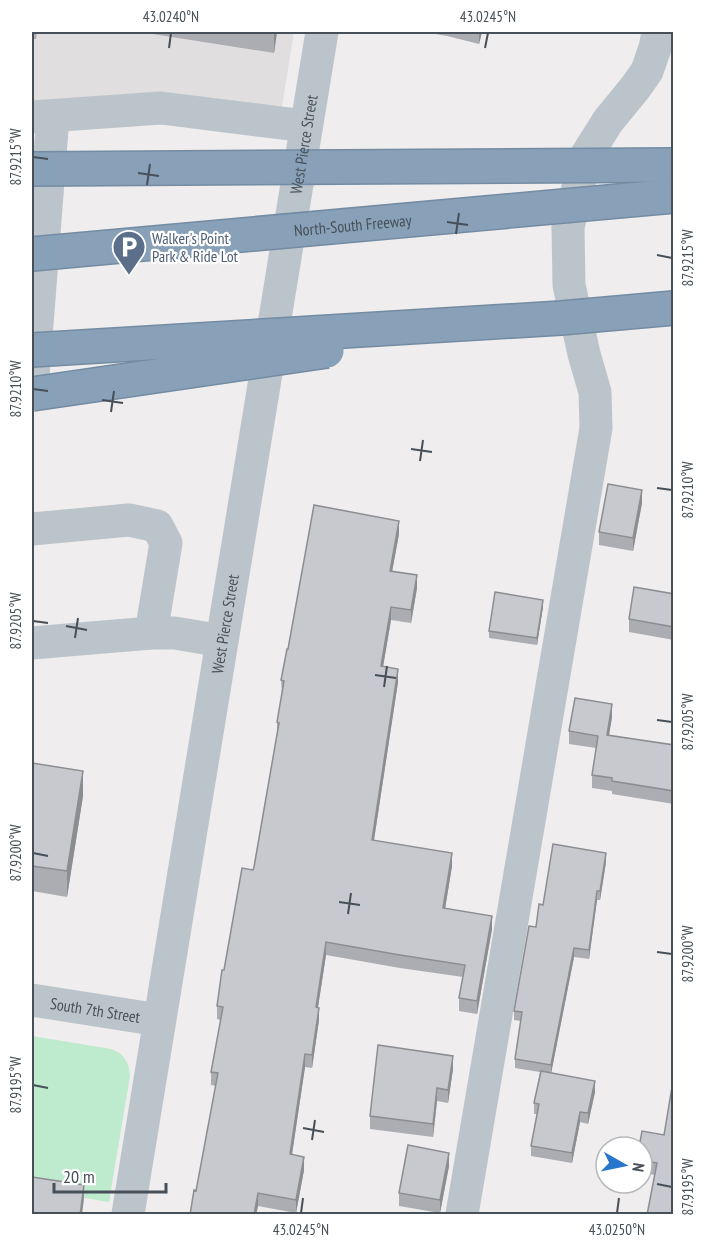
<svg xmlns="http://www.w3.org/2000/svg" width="705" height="1246" font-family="'PT Sans Narrow',sans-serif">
<rect width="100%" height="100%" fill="#efeded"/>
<!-- education -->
<path fill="#e0dede" d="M32,32H294L278,131L32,106Z"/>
<!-- green -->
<path fill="#beeacd" d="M32,1036L111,1049C124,1054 129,1062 130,1076L109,1202L32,1189Z"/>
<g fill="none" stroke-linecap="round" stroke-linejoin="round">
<!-- minor -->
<g stroke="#bcc4cb" stroke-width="33">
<path d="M32,117L161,108L306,126"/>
<path d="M32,390L53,116"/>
<path d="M32,529L129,520L157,526L166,543L151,633"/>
<path d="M32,643L151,633H175L222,641"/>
<path id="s1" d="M32,1000L159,1020"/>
<path id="s2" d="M128,1214L322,32"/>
<path d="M462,1214L596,428L595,392L584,354L569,285L568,227L586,156L608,121L635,88L647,71L655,48L658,32"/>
</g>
<!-- highway-bridge casing -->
<g stroke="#738ca3" stroke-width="36" stroke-linecap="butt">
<g id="highway-bridge">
<path d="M32,169L674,165"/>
<path id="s3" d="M32,254L674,196"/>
<path d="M32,350L561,318L674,308"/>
<path d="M32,394L327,351"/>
</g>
</g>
<!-- highway-bridge -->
<use href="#highway-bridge" stroke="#88a1b8" stroke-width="33"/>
</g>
<!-- wall -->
<path fill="#abadb2" d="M32,32H37L36,39H32Z
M140,32H277L274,53Z
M424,32H482L479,44L447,36Z
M642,503L633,551L599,545V532Z
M399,534L392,571L417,588L411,623L391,620L383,666L398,682L374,840L452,866L445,909L492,929L477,1014L459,1011V998L463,977L400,968L326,955L318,1007L319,1020L312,1068L305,1067L292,1155L304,1170L296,1213L258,1206L256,1215H190L196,1191L216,1086L211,1085V1072L221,1020L217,1019V1006L224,970L253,870L277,735V722L282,693L281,680L288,649Z
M674,594V640L629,632V619Z
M543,607L537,645L489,638V631Z
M612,717L609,735L674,745V804L612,794V791L592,788V775L596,748L569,744V731Z
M32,763L83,796L67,897L32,891Z
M606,862L600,900H597L589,959L574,957L551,1073L595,1092L588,1124L580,1122L572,1163L531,1156V1146L537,1114H534V1103L540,1072L515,1068V1059L521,1021L514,1020V1011L536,927L543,905Z
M453,1069L448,1103L437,1101L433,1137L370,1129V1116Z
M664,1135L674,1215L655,1175L642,1173V1147Z
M449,1166L440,1213L399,1206V1193Z"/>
<!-- shaded-wall -->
<path fill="#8b8d91" d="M274,32H277L274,53Z
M479,32H482L479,44Z
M642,490V503L633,551V538Z
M399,521V534L390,583V571Z
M417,575V588L411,623V610Z
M543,600V607L537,645V638Z
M391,607V620L381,679V666Z
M398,669V682L372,853V840Z
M612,704V717L607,747V735Z
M83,771V796L67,897V871Z
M452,853V866L443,921V908Z
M606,853V862L600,900V891Z
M597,891V900L589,959V950Z
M492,916V929L477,1014V1001Z
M326,942V955L316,1020V1007Z
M574,948V957L551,1074V1065Z
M319,1008V1020L312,1068V1055Z
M305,1054V1067L290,1167V1154Z
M453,1056V1069L448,1103V1090Z
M595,1081V1092L588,1124V1113Z
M437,1088V1101L433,1137V1124Z
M580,1112V1122L572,1163V1153Z
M449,1153V1166L440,1213V1200Z
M304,1157V1170L296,1213V1200Z
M84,1185V1198L82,1215H80Z
M258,1193V1206L256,1215H254Z"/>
<!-- building -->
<path fill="#c7c9cf" stroke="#8b8d91" stroke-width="1.5" d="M608,484L642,490L633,538L599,532Z
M314,505L399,521L390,571L417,575L411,610L391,607L381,666L398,669L372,840L452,853L443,908L492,916L477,1001L459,998L465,965L400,955L326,942L316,1007L319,1008L312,1055L305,1054L290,1154L304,1157L296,1200L258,1193L254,1215H190L194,1190L196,1191L218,1073L211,1072L223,1007L217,1006L222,970H224L242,868L253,870L254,867L279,723L277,722L284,681L281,680L287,649H288Z
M634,587L674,594V627L629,619Z
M495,592L543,600L537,638L489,631Z
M575,698L612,704L607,735L674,745V791L612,781V778L592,775L598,736L569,731Z
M32,763L83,771L67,871L32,866Z
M553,844L606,853L600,891H597L589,950L574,948L551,1065L515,1059L522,1012L514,1011L529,926L536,927L539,904L543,905Z
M378,1045L453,1056L448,1090L437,1088L433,1124L370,1116Z
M541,1071L595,1081L588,1113L580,1112L572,1153L531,1146L539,1104L534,1103Z
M672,1087H674V1215H647L657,1163L642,1160V1147H639L642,1131L664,1135Z
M408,1145L449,1153L440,1200L399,1193Z
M32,1177L84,1185L80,1215H32Z"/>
<!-- ticks -->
<path fill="none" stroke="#475058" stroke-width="2" d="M169,48L171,33M485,48L488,33M33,157L48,159M138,173L159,176M147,185L150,164M447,222L468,225M456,234L459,213M657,255L672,258M33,389L48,391M102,400L123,403M111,412L114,391M411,449L432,452M420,461L423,440M657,488L672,490M33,621L48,623M66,626L87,630M75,638L78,618M375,675L396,678M384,687L387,666M657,720L672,722M33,853L48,856M339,902L360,905M348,914L351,893M657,952L672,954M33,1085L48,1088M303,1128L324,1132M312,1140L315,1120M657,1184L672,1187M301,1213L303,1198M617,1213L619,1198"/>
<!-- icons -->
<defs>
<g id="parking-pin" transform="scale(1.725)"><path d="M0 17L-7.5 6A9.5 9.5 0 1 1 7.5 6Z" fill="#5c6f8a" stroke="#fff"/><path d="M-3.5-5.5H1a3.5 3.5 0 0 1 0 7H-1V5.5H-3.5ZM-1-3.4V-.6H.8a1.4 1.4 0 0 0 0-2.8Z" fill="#fff"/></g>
</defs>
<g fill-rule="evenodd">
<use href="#parking-pin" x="129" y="247"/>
</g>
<g text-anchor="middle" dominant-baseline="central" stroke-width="4.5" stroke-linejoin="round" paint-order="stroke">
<!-- street labels -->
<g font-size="16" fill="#475058" stroke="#fff">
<text stroke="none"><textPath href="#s2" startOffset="1084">West Pierce Street</textPath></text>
<text stroke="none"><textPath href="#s3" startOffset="322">North-South Freeway</textPath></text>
<text stroke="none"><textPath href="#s2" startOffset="598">West Pierce Street</textPath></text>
<text stroke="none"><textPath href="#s1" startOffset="64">South 7th Street</textPath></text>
</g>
<!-- service labels -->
<g font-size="16" fill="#4e5e75" stroke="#fff" text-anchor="start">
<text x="152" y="238">Walker's Point<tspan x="152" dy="18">Park &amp; Ride Lot</tspan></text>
</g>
</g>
<!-- border -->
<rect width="705" height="1246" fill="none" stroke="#ffffff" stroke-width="66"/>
<!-- north arrow -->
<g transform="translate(624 1165) rotate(99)"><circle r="28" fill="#ffffff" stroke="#b5b9bc" stroke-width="1.5"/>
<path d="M0-4.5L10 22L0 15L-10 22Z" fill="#2876cd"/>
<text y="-9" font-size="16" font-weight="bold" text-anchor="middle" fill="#475058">N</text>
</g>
<!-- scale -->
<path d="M54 1183v9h112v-9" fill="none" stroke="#475058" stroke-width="3"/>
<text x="63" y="1183" font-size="18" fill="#475058" stroke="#ffffff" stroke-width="4.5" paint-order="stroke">20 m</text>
<rect x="33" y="33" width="639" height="1180" fill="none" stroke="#475058" stroke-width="2"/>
<g font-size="15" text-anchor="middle" fill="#475058">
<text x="171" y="22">43.0240°N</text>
<text x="488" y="22">43.0245°N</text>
<text transform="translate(16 157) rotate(-90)" y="5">87.9215°W</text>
<text transform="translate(688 258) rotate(-90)" y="5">87.9215°W</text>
<text transform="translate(16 389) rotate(-90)" y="5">87.9210°W</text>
<text transform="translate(688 490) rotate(-90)" y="5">87.9210°W</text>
<text transform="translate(16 621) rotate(-90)" y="5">87.9205°W</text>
<text transform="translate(688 722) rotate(-90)" y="5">87.9205°W</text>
<text transform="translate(16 853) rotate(-90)" y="5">87.9200°W</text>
<text transform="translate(688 954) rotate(-90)" y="5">87.9200°W</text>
<text transform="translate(16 1085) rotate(-90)" y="5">87.9195°W</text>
<text transform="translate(688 1187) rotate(-90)" y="5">87.9195°W</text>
<text x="301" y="1235">43.0245°N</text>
<text x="617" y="1235">43.0250°N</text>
</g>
</svg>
